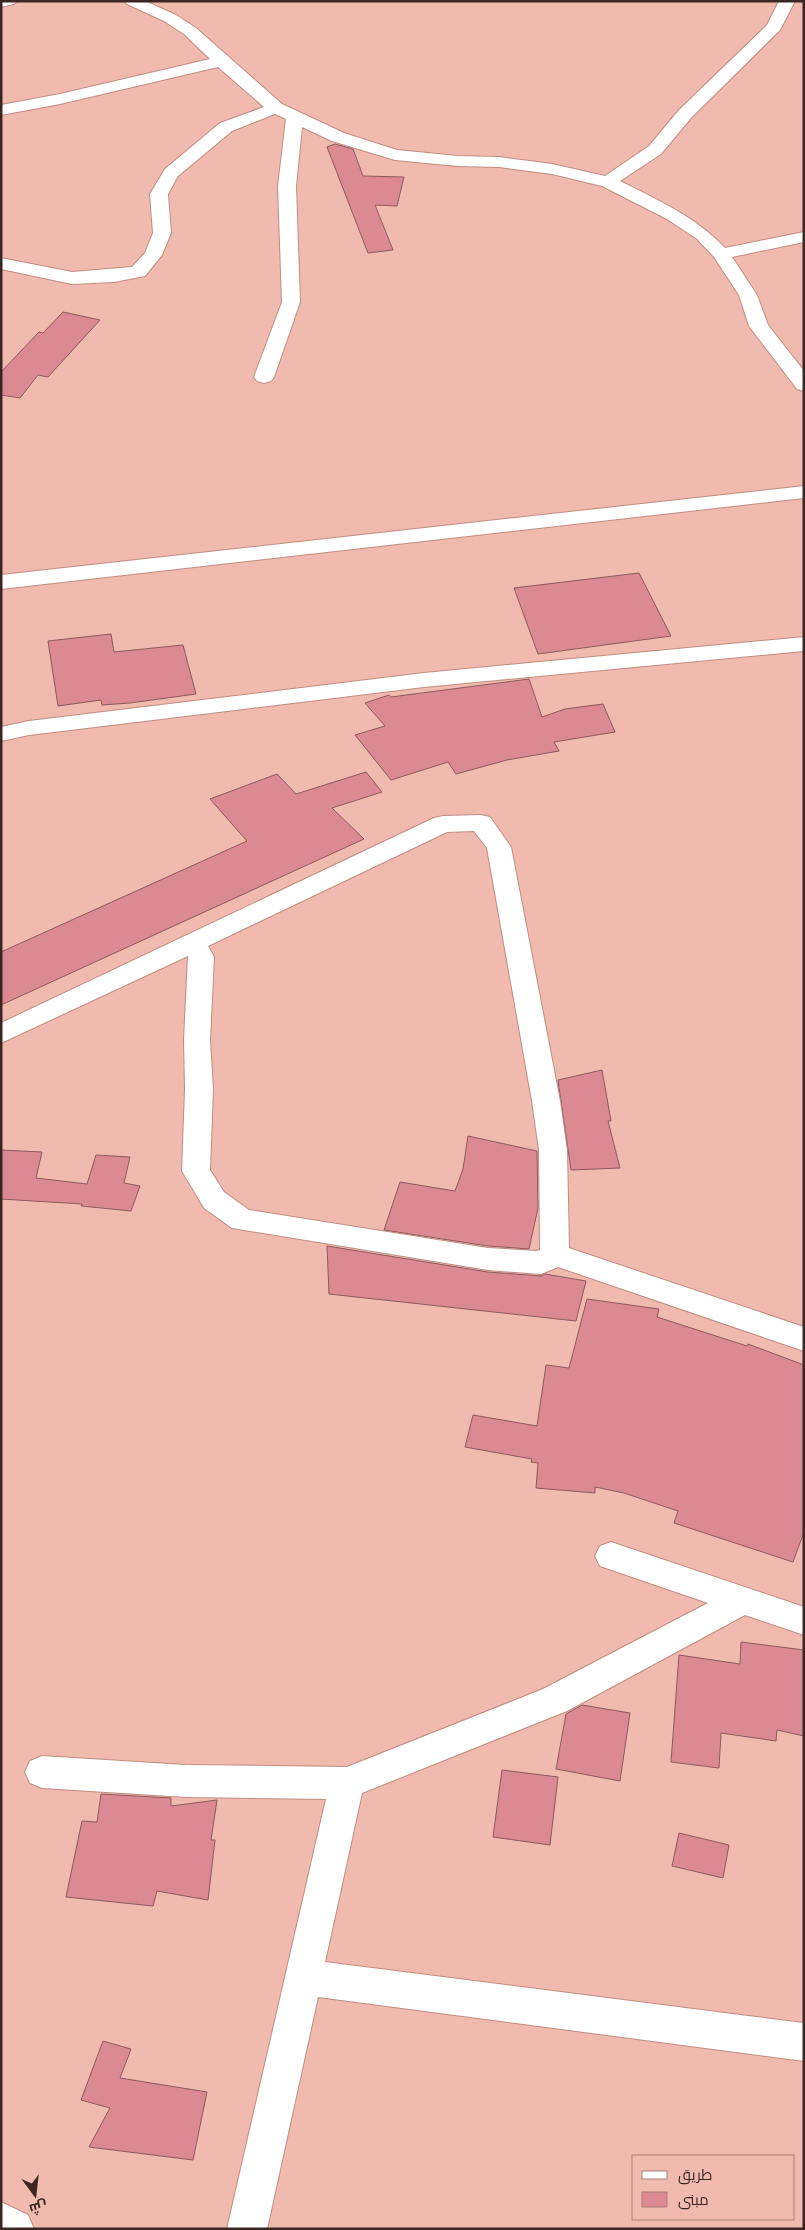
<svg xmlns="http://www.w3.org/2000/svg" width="805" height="2230" font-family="'PT Sans Narrow',Cairo,sans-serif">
<rect width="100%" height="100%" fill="#f1baae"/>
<!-- building -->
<path fill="#db8a93" stroke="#8b595e" d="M335,144L353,149L363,176L404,177L397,206L375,205L393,250L368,253L327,147Z
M63,312L100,320L48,377L38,375L20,398L1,395V372L39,332L43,333Z
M639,573L671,636L538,654L514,588Z
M111,634L114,652L183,645L196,694L130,703L102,705L101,700L58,706L48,641Z
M529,679L542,717L565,709L603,704L615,732L554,742L559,751L507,760L456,774L448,762L391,780L355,735L385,726L365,703L389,695L391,697Z
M366,772L382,792L332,808L364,839L1,1005V952L247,841L210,799L277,774L296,794Z
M602,1070L611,1121H608L620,1168L571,1170L558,1080Z
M468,1136L537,1151L538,1208L529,1249L488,1246L384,1230L400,1182L455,1191L463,1169Z
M1,1150L42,1152L36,1178L87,1184L96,1155L130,1157L124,1183L140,1186L131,1211L81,1206L82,1204L1,1199Z
M327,1246L488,1272L541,1276L545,1274L586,1281L576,1321L329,1294Z
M587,1299L659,1309L657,1317L747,1346L748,1344L804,1365V1532L793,1562L674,1523L678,1511L624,1493L595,1487V1493L536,1488L538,1463L531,1462L532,1459L465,1447L473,1415L537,1426L546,1365L569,1368Z
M741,1642L804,1650V1736L777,1730L776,1741L721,1733L719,1768L671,1762L679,1655L740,1664Z
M582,1705L630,1713L620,1781L556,1769L566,1714Z
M502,1770L558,1777L550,1845L493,1837Z
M101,1794L171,1798V1806L217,1800L211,1840H215L208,1900L157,1891L153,1906L66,1897L82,1821L97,1822Z
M679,1833L729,1845L723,1878L672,1866Z
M103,2041L131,2049L120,2078L207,2092L193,2160L89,2147L110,2108L81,2100Z"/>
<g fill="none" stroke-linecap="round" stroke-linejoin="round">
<!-- minor casing -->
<g stroke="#c08c81" stroke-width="2">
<path id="minor" d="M1,1H17L14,4L1,7Z
M124,1H145L176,15L196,28L282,104L344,133L397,150L458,156L499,157L552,164L605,176L649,146L679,110L767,25L779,1H795L780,30L691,118L661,154L620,181C658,200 696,217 725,248L804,232V242L732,257L757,295L768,325L804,371V391L797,389L749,326L739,295L714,257L697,239L667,219L602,186L552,174L499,167L458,166L395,160L332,141L302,127L296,186L300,302L274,377L271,381L264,383L257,381L254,377L282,302L278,186L286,119L275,114L232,131L178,176L168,194L171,233L162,255L145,276L114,282L72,284L1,269V258L72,272L132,267L145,253L153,233L150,194L165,169L220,123L264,107L218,67L60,104L1,115V105L60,94L210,59L184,34L164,21L127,4Z
M804,486V498L1,589V575Z
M804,637V651L424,687L29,735L1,741V727L29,721L424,673Z
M481,815L490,817L511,847L560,1101L567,1150L569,1248L804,1327V1351L558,1267L541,1274L488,1270L232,1228L204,1208L182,1171L185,1089L184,1040L188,956L1,1043V1023L434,818L443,816ZM474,831L487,848L532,1101L539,1150L540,1250L537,1251L488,1248L249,1210L224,1192L210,1170L213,1089L210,1040L214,957L208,946L447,832Z
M611,1542L804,1607V1635L745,1615L567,1711L362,1793L325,1962L804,2023V2061L318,1997L267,2229H227L326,1799L186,1797L42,1788L30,1783L25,1772L30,1761L42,1756L186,1765L347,1767L543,1689L708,1603L600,1566L595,1556L600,1546Z
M1,2202L28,2215L34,2229H1Z"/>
</g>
<!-- minor -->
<use href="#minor" fill="#fff" fill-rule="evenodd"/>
</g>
<!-- border -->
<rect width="805" height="2230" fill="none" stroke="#3b2622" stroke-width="5"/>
<!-- legend -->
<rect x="632" y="2155" width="162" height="65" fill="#f1baae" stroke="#a87f76"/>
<rect x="642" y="2171" width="25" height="8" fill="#ffffff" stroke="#a87f76"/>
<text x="678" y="2180" font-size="15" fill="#3b2622">طريق</text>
<rect x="642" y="2192" width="25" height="15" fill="#db8a93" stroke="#a87f76"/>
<text x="678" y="2205" font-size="15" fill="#3b2622">مبنى</text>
<!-- north arrow -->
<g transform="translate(35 2195) rotate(165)" stroke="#f1baae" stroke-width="4" paint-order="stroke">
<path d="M0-4L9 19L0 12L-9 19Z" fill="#3b2622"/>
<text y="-8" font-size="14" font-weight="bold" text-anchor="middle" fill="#3b2622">ش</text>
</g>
</svg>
